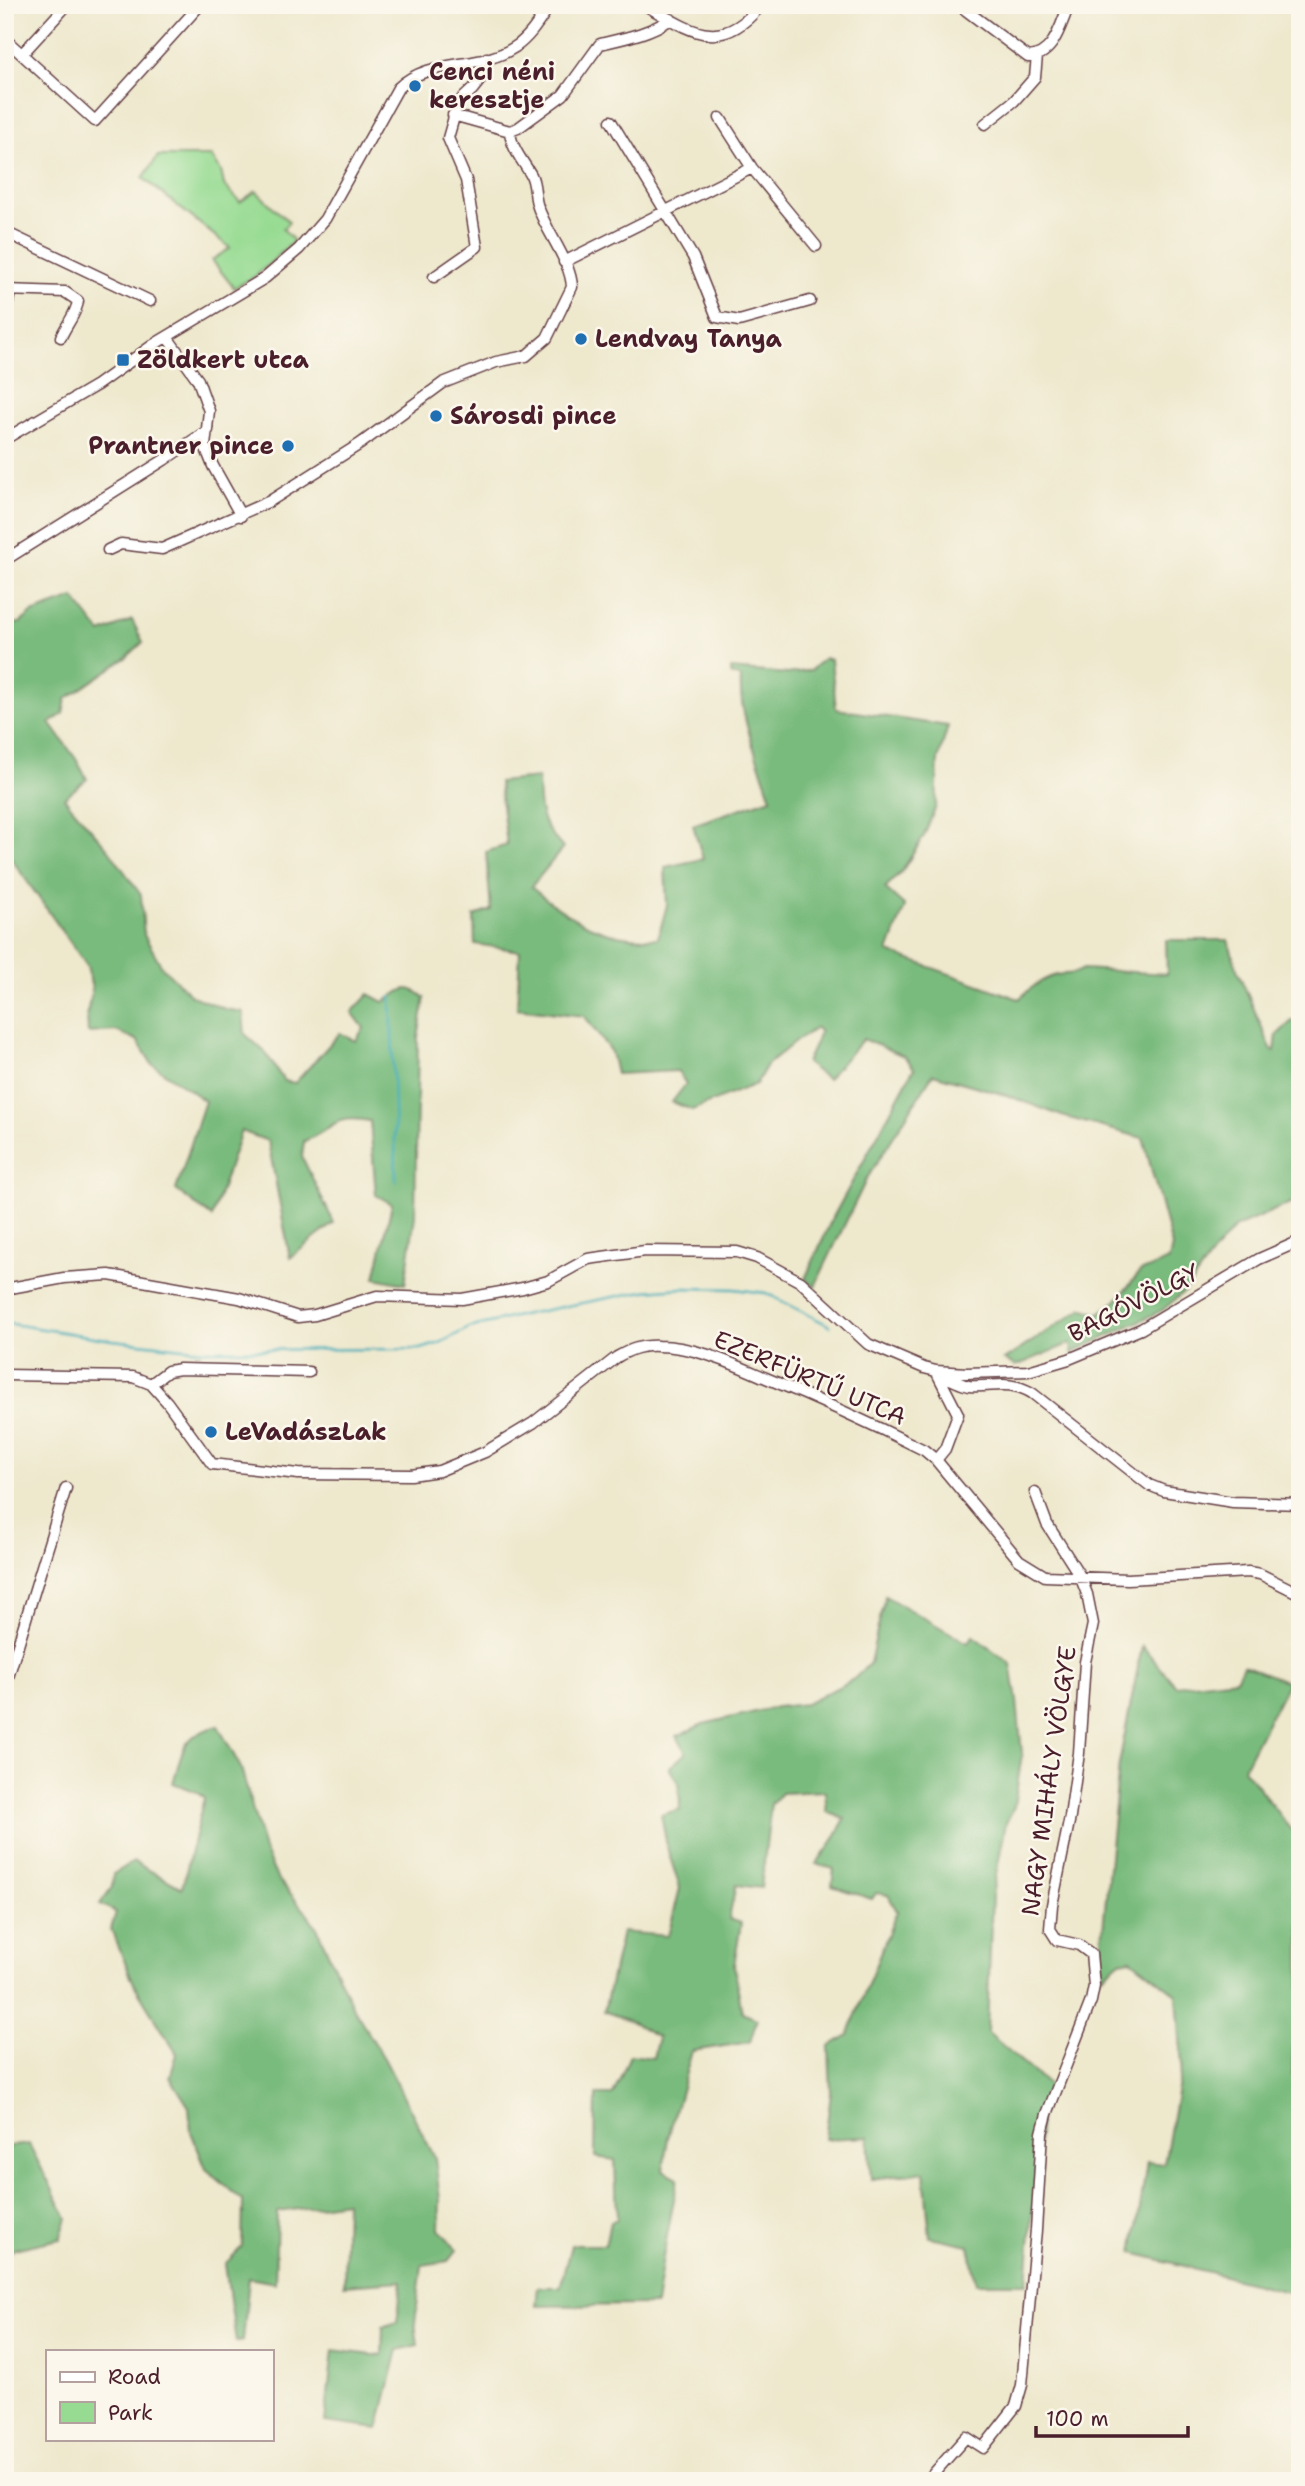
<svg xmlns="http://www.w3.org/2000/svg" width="1305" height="2486" font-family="'Shantell Sans',sans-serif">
<rect width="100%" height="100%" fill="#fbf7ec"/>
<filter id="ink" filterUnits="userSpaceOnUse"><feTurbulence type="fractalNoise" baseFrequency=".0143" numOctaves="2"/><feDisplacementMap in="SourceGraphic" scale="14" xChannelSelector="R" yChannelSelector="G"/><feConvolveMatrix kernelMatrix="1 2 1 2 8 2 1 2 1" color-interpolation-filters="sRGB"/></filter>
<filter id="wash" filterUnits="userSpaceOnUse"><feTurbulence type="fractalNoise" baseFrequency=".00686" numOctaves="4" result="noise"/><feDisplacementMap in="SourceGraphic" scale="28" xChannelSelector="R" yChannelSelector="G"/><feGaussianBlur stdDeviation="1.57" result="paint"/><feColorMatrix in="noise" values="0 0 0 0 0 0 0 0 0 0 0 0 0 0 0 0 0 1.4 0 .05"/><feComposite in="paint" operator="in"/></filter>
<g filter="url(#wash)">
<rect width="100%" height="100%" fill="#eee8cd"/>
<!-- green -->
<path fill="#97db93" stroke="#707d5f" stroke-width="2" d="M158,156H211L221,171L224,185L240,202L256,191L289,222L283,229L294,241L256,276L234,288L212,260L230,248L143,178Z"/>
<!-- forest -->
<path fill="#79bb7d" stroke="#626d54" stroke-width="2" d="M74,598L101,633L132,620L143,642L126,658L66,699L63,714L50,723L76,759L87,779L64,798L109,850L141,895L144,935L162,967L192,996L225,1009L243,1012L245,1034L265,1052L284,1081L295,1083L340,1033L355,1041L364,1028L352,1012L369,994L384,1002C402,991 405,981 425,998L418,1037L415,1216L405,1284L375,1278L392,1204L376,1195L370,1121C331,1114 335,1129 304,1141L302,1157L334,1223L290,1258L268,1141L241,1131L212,1217L176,1190L205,1101L152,1064L137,1040L116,1031L88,1033L87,1014L92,989L87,966L5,850V625L20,623L32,613Z
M824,658L831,660L836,709L948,726L938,760L936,806L924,836L902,871L885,888L905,906L888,952L1019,999C1031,988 1041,979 1057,975C1069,973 1071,976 1083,969L1167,974L1166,940H1228L1238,972L1271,1049L1275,1051L1277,1035L1292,1021H1300V1199L1234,1228L1214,1252L1186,1290L1163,1310L1072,1353L1071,1343L1016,1366L1004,1360L1083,1308L1098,1314L1116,1301L1140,1272L1169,1260L1172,1246L1143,1138L1062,1116L1009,1096L933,1074L866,1180L815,1286L805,1279L831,1221L914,1068L904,1056L863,1039L827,1079L806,1063L820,1032L816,1028L796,1041L767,1065L756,1084L692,1110L672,1102L686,1084L678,1071L616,1074L611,1052L584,1016L517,1008L520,951L475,944L474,916L491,910L486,852L507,845L499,782L538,778C539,813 539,822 563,848L531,887C570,920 605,941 658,938L667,905L665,867L703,859L693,825L771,798C760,763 738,715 741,678L731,674V669L788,674L811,670Z
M885,1596L968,1643L973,1636L1011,1664L1017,1701L1022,1754L1014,1807L1006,1823L992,1895L987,2032L1051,2087L1040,2118L1027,2283H976L969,2245L930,2237L924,2172L871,2179L868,2137L825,2139L831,2093L829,2047L848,2035L897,1911L888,1895L876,1893L872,1899L832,1886L834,1869L816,1864L829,1847L845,1819L827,1812L825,1791L781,1793L771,1804L761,1888L736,1885L729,1919L741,1923L734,1966L742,2013L757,2019L750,2042L692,2051L668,2138L663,2170L678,2178L663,2257L656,2305L536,2306L538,2287H560L571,2245H605L610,2222L617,2219L615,2160L595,2157L596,2095H613L630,2055L653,2058L658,2037L630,2021L604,2011L622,1932L668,1936L680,1888L668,1851L661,1815L680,1809L679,1783L669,1768L686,1753L677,1736L703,1724L777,1707L806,1704L854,1679L870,1663Z
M1142,1646L1176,1686L1236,1679L1243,1665L1288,1682L1243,1769C1264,1791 1279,1818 1300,1840V2012L1295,2015L1292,2075L1300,2074V2295L1133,2253L1147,2162L1164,2164L1182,2067L1177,1995L1131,1959L1120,1961L1102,1976L1100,1960L1119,1764Z
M218,1726L241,1768L264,1850L277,1878L306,1912L317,1928L351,2004L385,2060L435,2158L440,2200L439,2229L457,2250L448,2261L422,2265L415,2323L418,2345L398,2350L378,2429L325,2422L333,2350L382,2356L383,2327L397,2322L402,2281L344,2285L346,2202L277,2212L275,2283L249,2278L243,2341L236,2342L225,2264L242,2247L243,2201L206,2169L191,2132L189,2107L170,2077L177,2054L135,1986L111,1929L116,1912L100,1904L112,1887L113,1874L134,1862L182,1888L204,1798L196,1792L173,1783C184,1749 180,1736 218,1726Z
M29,2144L67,2218L60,2239L14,2249L5,2257V2147Z"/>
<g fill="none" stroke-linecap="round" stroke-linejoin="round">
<!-- stream -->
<path stroke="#3cacb8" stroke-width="2.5" d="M391,997L396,1182
M5,1323L113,1340L201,1350L421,1349L440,1343L469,1328L526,1314L644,1291L683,1288L734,1289L766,1293L830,1326"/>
</g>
</g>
<g filter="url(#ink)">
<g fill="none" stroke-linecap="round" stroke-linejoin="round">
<!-- street casing -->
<g stroke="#633d43" stroke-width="13">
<path id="street" d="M645,5C691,31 720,55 761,5
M959,5L1028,57C1054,56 1060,26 1069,5
M5,39L95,121L200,5
M22,54L67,5
M453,115L510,131L518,128L563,95L600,44C625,38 648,34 671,19
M720,118L752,168L816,246
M611,121L693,257L717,317L739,321L810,301
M985,124L1014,101L1035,77L1037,56
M5,232L150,301
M564,262L752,168
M434,277L477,247L466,180L448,138L458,103L473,89L485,74L487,58
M5,290L65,292L78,301C77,313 66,325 61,337
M5,306L8,303L10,290
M167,337L198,380L209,411L205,446L213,466L241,516
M5,439L97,385L153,345L265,278L299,249L325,219L398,88C430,57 479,71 515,47C530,37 540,20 550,5
M108,550L121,544L162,549L270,501L360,444L443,383L496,362L526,356L547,338L572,287C571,262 547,233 538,207C534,197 536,185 531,175C523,161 511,148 510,131
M5,560L164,460L208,430
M5,1289L64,1278L109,1275L239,1298L298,1317L315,1315L377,1296L462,1299L523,1288L548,1281L588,1259L645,1251L737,1252L757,1258L801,1282L868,1344L924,1368L936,1371L958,1414L945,1449L936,1460
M936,1371L967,1373L1028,1371L1069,1359L1141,1329L1259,1259L1300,1241
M5,1375L133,1377L151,1384L167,1402L212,1464L298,1474L411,1475L439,1471L485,1452L533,1423L617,1357C631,1349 642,1345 658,1346C695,1346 733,1364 766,1378C820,1400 872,1424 924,1450L936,1460L1019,1560L1045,1576L1128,1579L1248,1572L1260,1574L1300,1594
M947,1378C954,1380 962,1385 969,1386C994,1388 1007,1379 1032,1393L1149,1485L1164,1491L1233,1502L1300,1504
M151,1384L168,1371L180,1369L309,1372
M5,1687L66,1488
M927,2481L966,2437L983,2448L1016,2406L1022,2385L1036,2230L1042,2133L1047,2114L1091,2001L1094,1986L1091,1954L1079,1945L1057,1940L1050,1929L1052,1905L1070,1817L1079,1753L1085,1662L1093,1624L1087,1594L1080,1576L1047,1524L1035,1492"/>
</g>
<!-- street -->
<use href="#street" stroke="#fff" stroke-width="10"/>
</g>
</g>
<!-- markers -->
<g fill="#1f6fb2" stroke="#fbf7ec" stroke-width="2.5">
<circle cx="415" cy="86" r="7"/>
<circle cx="581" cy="339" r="7"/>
<rect x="116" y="353" width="14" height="14" rx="3.5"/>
<circle cx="436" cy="416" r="7"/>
<circle cx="288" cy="446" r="7"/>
<circle cx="211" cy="1432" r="7"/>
</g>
<g text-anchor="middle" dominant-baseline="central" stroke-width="5" stroke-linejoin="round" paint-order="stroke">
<!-- poi labels -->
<g font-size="24" font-weight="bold" fill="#4a1f2b" stroke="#fbf7ec" text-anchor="start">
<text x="429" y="72">Cenci néni<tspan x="429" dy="28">keresztje</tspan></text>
<text x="595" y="339">Lendvay Tanya</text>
<text x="137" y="360">Zöldkert utca</text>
<text x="450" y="416">Sárosdi pince</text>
<text x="274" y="446" text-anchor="end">Prantner pince</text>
<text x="225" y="1432">LeVadászLak</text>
</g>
<!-- street labels -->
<g font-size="24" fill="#4a1f2b" stroke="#fbf7ec">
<text transform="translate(1134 1303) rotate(-27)">BAGÓVÖLGY</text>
<text transform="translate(810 1378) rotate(23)">EZERFÜRTŰ UTCA</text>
<text transform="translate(1049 1781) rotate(-82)">NAGY MIHÁLY VÖLGYE</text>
</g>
</g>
<!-- margin -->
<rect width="1305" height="2486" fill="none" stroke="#fbf7ec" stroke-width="28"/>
<!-- legend -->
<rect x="46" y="2350" width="228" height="91" fill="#fbf7ec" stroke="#b4a19f" stroke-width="2"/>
<rect x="60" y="2372" width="35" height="10" fill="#ffffff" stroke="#b4a19f" stroke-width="2"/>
<text x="108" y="2384" font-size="21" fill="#4a1f2b">Road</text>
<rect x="60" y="2402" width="35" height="21" fill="#97db93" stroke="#b4a19f" stroke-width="2"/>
<text x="108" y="2420" font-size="21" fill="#4a1f2b">Park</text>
<!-- scale -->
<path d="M1036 2426v10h152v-10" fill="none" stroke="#4a1f2b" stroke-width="3.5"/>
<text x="1046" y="2426" font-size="21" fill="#4a1f2b" stroke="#fbf7ec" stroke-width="5" paint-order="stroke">100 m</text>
</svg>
